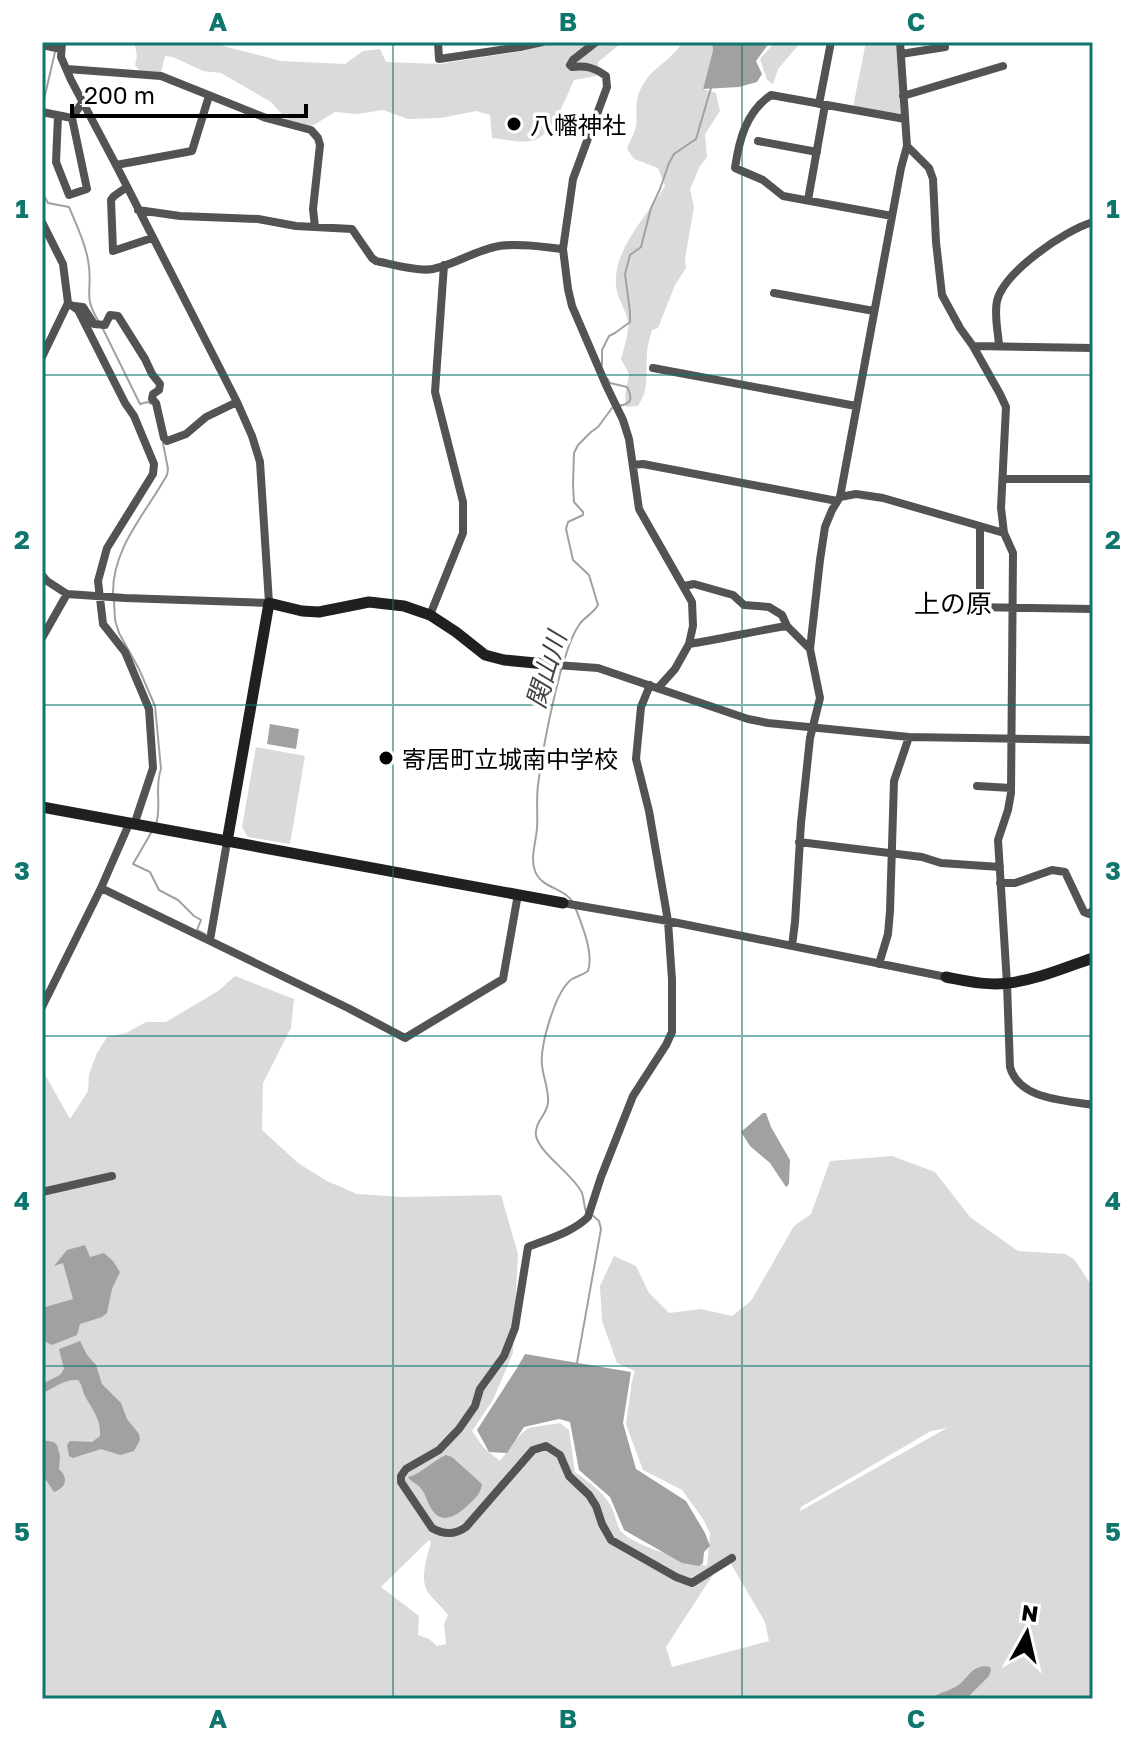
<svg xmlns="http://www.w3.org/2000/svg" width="1135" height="1741" font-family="'Golos Text','Noto Sans JP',sans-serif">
<rect width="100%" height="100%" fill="#fff"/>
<!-- green -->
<path fill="#dadada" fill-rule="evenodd" d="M115,42H208L281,61L345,64L363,51L380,49L386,62L440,64L523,51L552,42H623L598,62L599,73L596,76L574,80C566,97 552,138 531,141C519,143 504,139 492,138L490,115L476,111L441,118L408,119L383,110L357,114L335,112L314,125L306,126L287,120L271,102L221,73L203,71L173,57L165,56L161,72L140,71L135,65L137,56L135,45Z
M682,42H712L713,49L703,89L716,93L720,111L705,134L707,157L700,166L690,189L694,207L685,259L686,268L675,285L658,328L652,330C650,338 647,347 647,355C645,376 650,387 638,406L626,407L625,396L629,374L621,359C624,348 629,334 628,322C626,310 617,298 616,286C613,248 647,217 665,186L658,168L634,159L627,149C629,142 635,133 636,126C638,109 633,100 644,83C654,66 673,60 682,42Z
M775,42H801L778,69L773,84L767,80L760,59Z
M866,42H897L901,114L853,107Z
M256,747L305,756L290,844L248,837L242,827Z
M235,976L294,999L291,1028L263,1083L262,1130L298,1163L327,1181L357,1194L402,1197L501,1195L518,1254L513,1353L493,1400L472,1431L484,1448L500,1461L517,1438L528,1428L560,1423L569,1430L575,1472C589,1482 602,1491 611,1506C615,1513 616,1523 620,1530C633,1547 686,1559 707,1566L710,1533L703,1519L682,1490L643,1470L626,1424L632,1381L635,1371L617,1363L602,1321L600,1286L614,1256L636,1266L649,1293L669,1313L701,1309L732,1316L751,1301L794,1226L811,1214L830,1161L892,1156L935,1172L970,1217L1018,1251L1065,1254L1074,1259L1090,1283L1093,1284V1699H42V1069L70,1119L88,1091L89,1074L97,1053L107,1037L126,1033L146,1022H166L218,991ZM947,1428L800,1511L801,1507L931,1431ZM429,1540L431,1542C427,1558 418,1581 430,1595C436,1602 442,1607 448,1615L444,1624L446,1644L437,1646L429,1639L418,1635L419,1616L381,1587ZM728,1559L765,1622L769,1641L672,1667L666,1647L716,1570Z"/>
<!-- water -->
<path fill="#a1a1a1" d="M712,42H770L756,61L762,74L757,82L739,87L703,89L713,50Z
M270,724L299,729L296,749L267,744Z
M763,1113H766L771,1127L790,1160L789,1184L786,1187L770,1163L750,1146L741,1132Z
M85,1245L90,1257L104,1253L113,1261L120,1272L112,1289L107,1313L102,1317L80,1324L77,1335L52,1345L42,1340V1308L73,1299L63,1263L54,1266L67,1250Z
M80,1341L87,1355L96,1365L102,1384L121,1403L127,1419L139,1434L140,1440L134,1451L120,1455L101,1449L73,1458L69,1456L67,1445L70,1441L92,1442L100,1436C101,1420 94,1412 86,1398C82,1391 83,1386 78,1380C64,1379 55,1387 43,1393L42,1384L60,1375L64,1369L59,1349Z
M525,1354L631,1372L623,1423L636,1469L686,1501L705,1533L710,1546L704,1552L703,1563L699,1566L682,1563L624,1530L610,1497L579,1470L570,1422L559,1419L524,1427L507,1453L489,1452L477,1430L517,1368Z
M42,1440L54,1442L57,1445L60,1456L59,1469C69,1478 66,1488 54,1492L42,1474Z
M446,1455L452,1457L482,1484C481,1493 475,1499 468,1505C457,1516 441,1526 431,1508C427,1502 426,1495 422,1490C418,1483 413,1484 408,1477C423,1473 432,1461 446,1455Z
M984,1666L990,1667L991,1670L989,1676L966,1699H931C940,1691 953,1691 962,1682C970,1674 972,1668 984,1666Z"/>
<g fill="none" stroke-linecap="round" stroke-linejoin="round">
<!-- stream -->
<path stroke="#a1a1a1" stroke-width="2" d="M42,108L55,52
M42,192L48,203L69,207C77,226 87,247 89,267C92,294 83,296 99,322
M102,327L140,404L148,402L151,404
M602,365V350L609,336L615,333L630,322V312L625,274L630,255L641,247L651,208L660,189L669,163L674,154L696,139L711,88
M607,378L610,383L627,387C633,399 632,404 618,406
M113,594C112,548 146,513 167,475L168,469L163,443
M114,601L115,620L119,633L139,669L155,706L161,769C154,787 162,806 156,824
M563,664C567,651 571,636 579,625C584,617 593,614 598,605L589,575L573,560L566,529L568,522L583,515V512L574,502L573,484L574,453L578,445L591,432L598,427L612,408
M561,670C551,708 543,746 538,785C536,800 538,814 537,828C536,842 530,858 535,871C541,888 564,888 572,901
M151,833L133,864L150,872L159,890L178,900L194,916L201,920L197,930L205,934
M575,907C582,925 594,953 588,971C583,975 577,976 572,979C555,991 540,1046 542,1065C543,1077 549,1090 548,1102C548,1114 534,1122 536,1136C540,1154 574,1175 582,1193C584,1199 584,1206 586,1212
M577,1363L601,1229L599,1221L591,1214"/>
<!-- street -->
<path stroke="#535353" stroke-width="8" d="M438,42L439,59L520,47L542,42
M42,45L61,49
M901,54L945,47L944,42
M570,65L572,67C586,65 595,68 606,76L607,87L573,179L563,249L568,289L572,306L606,385L623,420L629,439L639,509L692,602L693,626L689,644L675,669L658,688
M570,65L573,60L596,42
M67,69L161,76L266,118L311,130L318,138L320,145L313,209L315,227
M903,96L1003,66
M819,104L831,42
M42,112L72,118L83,101
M58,116L56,162L69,195L87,189L72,118
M758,141L817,152
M907,146L929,168L933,179L936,242L942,295L960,328L973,346L1000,394L1006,407L1001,508L1004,533L1013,553L1011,793L1008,810L998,840L1007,984L1010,1067C1019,1100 1065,1100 1093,1105
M116,165L192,151L209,96
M127,187L114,196L111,200L113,251L152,238
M808,200L825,105
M138,210L180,216L258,219L296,226L352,229L372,258L376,261C391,264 419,272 433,269C456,264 476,250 499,246C520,243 542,247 563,249
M892,216L783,196L763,180L735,168C739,140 746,112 771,95L905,119
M42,222L63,264L68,303L42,357
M774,293L874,311
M68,303L78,310L125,403L134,416L154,464L153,474L107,548L98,581L103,624L125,652L149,709L153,768L134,825
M74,306L83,307L94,324L105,325L110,315L118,316L145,359L152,374L160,384L159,390L153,394L152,399L156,403L164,438L167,441L186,434L206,417L237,402
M999,345C998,331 994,315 997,301C1004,272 1065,230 1093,222
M973,346L1093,348
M653,368L856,406
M633,465L643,464L837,501
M1004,479H1093
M840,497L856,494L883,498L1004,533
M980,526V607
M42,575L47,581L67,594L125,598L269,603L260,462L252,436L237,402L116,165L71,80L61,57L62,42
M684,586L694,584L733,595L744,605L769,607L782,615L787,626L810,649
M968,607L1093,609
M430,615L463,533V502L435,392L444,265
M42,638L67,594
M689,644C722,639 754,631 787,626
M556,665L598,668L748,719L768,723L909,737L1093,740
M650,685L641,707L636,759L649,811L668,921L672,980V1032L666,1045L633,1096L601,1177L588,1217C573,1232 548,1239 528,1247L515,1328L504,1356L480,1389L475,1406L459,1429L439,1450L406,1469L401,1476V1482L432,1528C444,1535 455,1535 466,1527L533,1450L546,1446L560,1455L569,1476L589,1495L596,1506L602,1524L611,1540L676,1577L692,1583L732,1558
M977,786L1011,788
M799,842L922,857L941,863L1000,867
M1000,883H1015L1052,870L1065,872L1084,912L1089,914L1093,910
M101,888L348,1008L405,1038L503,979L518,894
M563,903L668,921L946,977
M210,940L227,842
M792,946L795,922L801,823L810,738L820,698L810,649L820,560L825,527L832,510L840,497L901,168L907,146L900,42
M879,964L888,934L890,911L894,781L909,737
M42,1007L101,888L129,824
M42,1192L112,1176"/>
<!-- secondary -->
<path stroke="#202020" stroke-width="11" d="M42,807L563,903
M227,842L269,603L302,611L319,612L369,602L404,606L430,615L456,632L485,655L504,660L556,665
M946,977C967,981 987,986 1008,983C1037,980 1066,967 1093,958"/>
</g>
<!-- grid -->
<path fill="none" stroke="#0f766e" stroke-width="2" stroke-opacity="0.55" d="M393,42V1699M742,42V1699M42,375H1093M42,705H1093M42,1036H1093M42,1366H1093"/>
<!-- markers -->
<g fill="#000" stroke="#fff" stroke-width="3">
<circle cx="514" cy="124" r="8"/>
<circle cx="386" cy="758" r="8"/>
</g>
<g text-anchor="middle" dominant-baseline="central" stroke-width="7" stroke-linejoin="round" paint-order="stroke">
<!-- poi labels -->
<g font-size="24" fill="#000" stroke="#fff" text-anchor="start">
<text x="530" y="124">八幡神社</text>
<text x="402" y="758">寄居町立城南中学校</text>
</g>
<!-- neighbourhood labels -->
<g font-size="26" fill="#000" stroke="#fff">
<text x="953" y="603">上の原</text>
</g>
<!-- water labels -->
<g font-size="26" font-style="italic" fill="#424242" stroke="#fff">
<text transform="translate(546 670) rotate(-73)">関山川</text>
</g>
</g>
<!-- border -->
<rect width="1135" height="1741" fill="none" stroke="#ffffff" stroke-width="88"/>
<!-- north arrow -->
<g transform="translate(1027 1633) rotate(8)" stroke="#ffffff" stroke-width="6" paint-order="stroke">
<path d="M0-6L14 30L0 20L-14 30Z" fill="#000000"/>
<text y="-12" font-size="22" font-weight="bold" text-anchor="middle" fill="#000000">N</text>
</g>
<!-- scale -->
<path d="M72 104v12h234v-12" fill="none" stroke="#000000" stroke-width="4"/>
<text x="84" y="104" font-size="24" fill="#000000" stroke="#ffffff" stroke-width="6" paint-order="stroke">200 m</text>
<rect x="44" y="44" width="1047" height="1653" fill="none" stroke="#0f766e" stroke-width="3"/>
<g font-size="26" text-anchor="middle" font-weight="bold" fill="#0f766e">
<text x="218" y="31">A</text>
<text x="568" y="31">B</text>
<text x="916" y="31">C</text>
<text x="22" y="218">1</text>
<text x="1113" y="218">1</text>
<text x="22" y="549">2</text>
<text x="1113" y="549">2</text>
<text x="22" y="880">3</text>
<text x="1113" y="880">3</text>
<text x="22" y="1210">4</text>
<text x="1113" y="1210">4</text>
<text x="22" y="1541">5</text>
<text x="1113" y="1541">5</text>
<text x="218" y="1728">A</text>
<text x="568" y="1728">B</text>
<text x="916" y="1728">C</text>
</g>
</svg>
